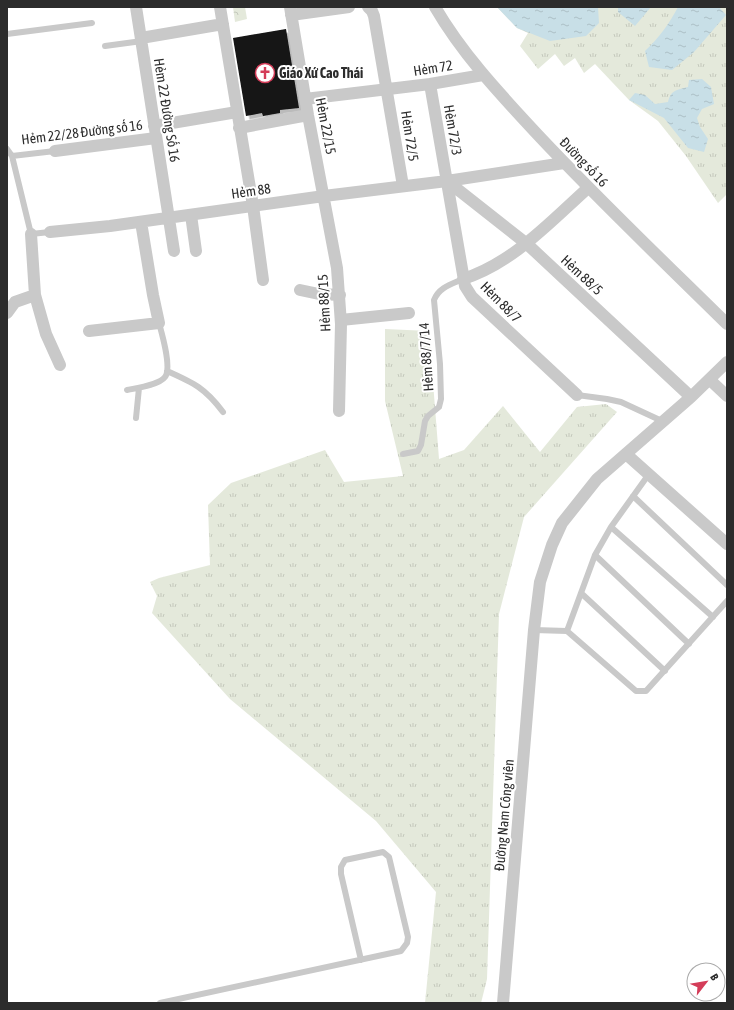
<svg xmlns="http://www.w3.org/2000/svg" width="734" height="1010" font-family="'Asap Condensed',sans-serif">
<defs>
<pattern id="grass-tufts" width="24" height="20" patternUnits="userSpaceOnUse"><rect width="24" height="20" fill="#e4e9db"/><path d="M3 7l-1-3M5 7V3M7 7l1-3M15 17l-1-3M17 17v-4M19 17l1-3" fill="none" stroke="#c4c8bc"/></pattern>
<pattern id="forest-crowns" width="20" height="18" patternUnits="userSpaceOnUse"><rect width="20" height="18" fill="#e4e9db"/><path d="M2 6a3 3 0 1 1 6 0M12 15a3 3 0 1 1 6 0" fill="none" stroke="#c4c8bc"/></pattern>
<pattern id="water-ripples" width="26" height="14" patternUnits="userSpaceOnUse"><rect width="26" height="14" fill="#c8dfe7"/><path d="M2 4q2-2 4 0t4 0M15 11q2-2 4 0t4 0" fill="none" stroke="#acc0c6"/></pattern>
<filter id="shadow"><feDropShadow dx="3.5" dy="3.5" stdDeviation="0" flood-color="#0004"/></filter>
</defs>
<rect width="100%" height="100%" fill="#fff"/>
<!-- grass -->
<path fill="url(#grass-tufts)" d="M497,7H727V194L718,203L686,156L658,121L629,100L595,64L584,73L575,58L564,66L555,54L538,69L520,46L528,33L517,28Z
M385,329L429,331L439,459L464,450L503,406L540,452L577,407L606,404L617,412L524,517L499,614L487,979L481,1003H425L436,892L376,821L230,699L152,613L157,596L150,582L159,578L210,565L208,505L231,483L325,450L344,482L403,476L385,401Z"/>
<!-- forest -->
<path fill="url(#forest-crowns)" d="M233,7H245L247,19L235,22Z"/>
<!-- water -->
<path fill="url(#water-ripples)" d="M497,7H598L599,23L586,36L550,41L517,28Z
M618,7H651L635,26L618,12Z
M678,7H719L726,15L694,52L672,70L649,67L645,51C659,38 669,24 678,7Z
M702,79L711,87L714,104L702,109L697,118L700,127L708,139L704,152L688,148L664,118L629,100L635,93L645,95L655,104L668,102C671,90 676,90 688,87L689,80Z"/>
<!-- building -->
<path fill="#131313" filter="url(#shadow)" d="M286,29L299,108L280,110V113L263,116L262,113L246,116L233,38Z"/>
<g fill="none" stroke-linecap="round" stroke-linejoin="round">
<!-- lane -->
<path stroke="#c9c9c9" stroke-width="6" d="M7,34L92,23
M105,46L142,41
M7,149L12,156L31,234L50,232
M12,156L55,151
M167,371C194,383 205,388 223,412
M127,390C137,388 159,385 165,377C172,368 162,334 159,323
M577,395L607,399L621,402L662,421
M136,418L139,388
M403,454L418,451L421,445L425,421L428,416L439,407L441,399L440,364L434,300C439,287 452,284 463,279
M633,496L727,585
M611,527L713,617
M595,555L689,644
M581,593L665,671
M534,630L567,631L636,691H646L727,601
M567,631L595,555L611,527L649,474
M160,1003L401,951L407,943L408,937L389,857L383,852L345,860L341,867V874L361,960"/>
<!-- street -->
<path stroke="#c9c9c9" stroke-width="12" d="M136,7L174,251
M220,7L253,206L263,280
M290,7L308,115L337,268L341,324L339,411
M368,7L372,11L374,16L403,186
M435,7C463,55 500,94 538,135C599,200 663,261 727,324
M291,15L349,7
M141,38L223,24
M430,84L465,286L472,297L577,395
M305,99L430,84L483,75
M154,126L237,112
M239,128L308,115
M55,151L156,138
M447,181L527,244L691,397
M191,215L196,251
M50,232L110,226L324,196L447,181L564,163
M31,234L35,295L46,334L60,365
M463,279C513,263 550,222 588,188
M300,290L319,294L340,295
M7,313L15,302L35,295
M341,320L409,313
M89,331L159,323L153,295L141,222
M710,380L727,396
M626,454L727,544
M503,1003L534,630L540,582L552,545L562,523L597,479L691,397L727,362"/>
</g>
<!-- icons -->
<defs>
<g id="church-ring" transform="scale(1)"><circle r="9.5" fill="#fff" stroke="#d43d59" stroke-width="1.5"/><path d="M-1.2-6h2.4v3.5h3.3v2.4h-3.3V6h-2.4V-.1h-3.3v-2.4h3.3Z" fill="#d43d59"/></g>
</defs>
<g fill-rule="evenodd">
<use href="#church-ring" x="265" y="73"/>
</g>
<g text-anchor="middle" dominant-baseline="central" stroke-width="4" stroke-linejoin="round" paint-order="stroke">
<!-- street labels -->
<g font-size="14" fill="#2c2c2c" stroke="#fff">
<text transform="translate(433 68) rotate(-9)">Hẻm 72</text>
<text transform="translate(167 110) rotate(81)">Hẻm 22 Đường Số 16</text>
<text transform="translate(326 126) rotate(79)">Hẻm 22/15</text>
<text transform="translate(453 130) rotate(80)">Hẻm 72/3</text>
<text transform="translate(82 132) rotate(-7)">Hẻm 22/28 Đường số 16</text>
<text transform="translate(410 136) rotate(81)">Hẻm 72/5</text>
<text transform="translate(584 162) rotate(46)">Đường số 16</text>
<text transform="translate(251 191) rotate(-8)">Hẻm 88</text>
<text transform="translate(582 275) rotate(43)">Hẻm 88/5</text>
<text transform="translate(501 302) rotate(45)">Hẻm 88/7</text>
<text transform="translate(324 303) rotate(-93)">Hẻm 88/15</text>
<text transform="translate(426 357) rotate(-94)">Hẻm 88/7/14</text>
<text transform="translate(504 815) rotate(-85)">Đường Nam Công viên</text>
</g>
<!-- poi labels -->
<g font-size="14" font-weight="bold" fill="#2c2c2c" stroke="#fff" text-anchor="start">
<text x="279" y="73">Giáo Xứ Cao Thái</text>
</g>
</g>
<!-- border -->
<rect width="734" height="1010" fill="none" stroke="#2c2c2c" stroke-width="16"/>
<!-- north arrow -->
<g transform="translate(706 982) rotate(59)"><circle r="19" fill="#ffffff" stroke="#ababab"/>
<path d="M0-3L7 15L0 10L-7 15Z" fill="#d43d59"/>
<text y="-6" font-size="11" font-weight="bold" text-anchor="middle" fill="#2c2c2c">B</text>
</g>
</svg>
